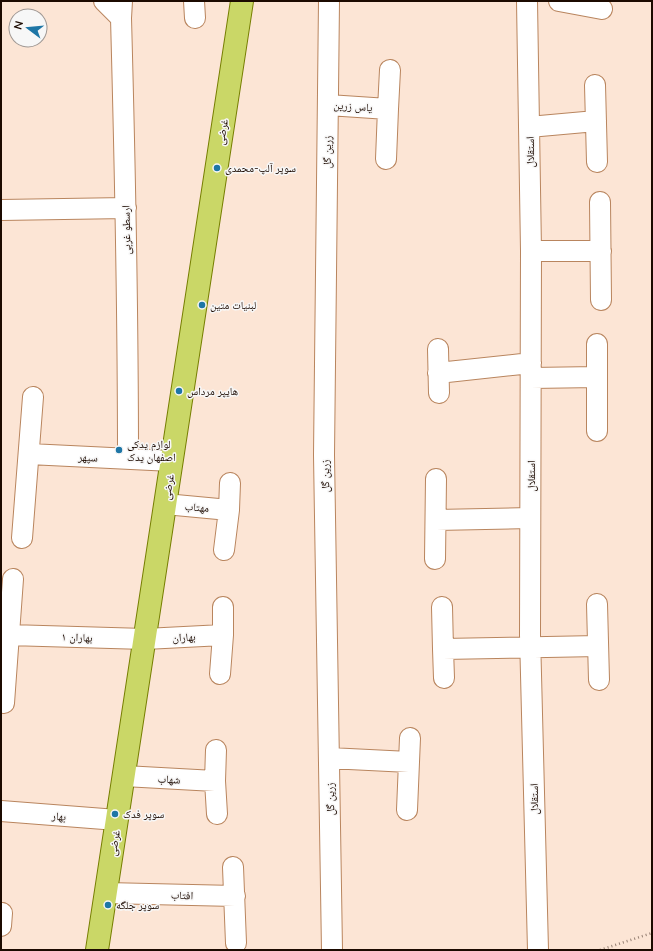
<svg xmlns="http://www.w3.org/2000/svg" width="653" height="951" font-family="Mulish,'Noto Naskh Arabic',sans-serif">
<rect width="100%" height="100%" fill="#fce5d5"/>
<g fill="none" stroke-linecap="round" stroke-linejoin="round">
<!-- minor casing -->
<g stroke="#b9855e" stroke-width="22">
<path id="minor" d="M104,1L121,18
M122,1L121,18C125,165 128,312 128,459
M194,1L195,18
M329,1L324,455L332,950
M527,1L531,251L530,635L538,950
M559,1L602,9
M595,85L597,162
M328,105L388,109L390,70
M529,127L596,121
M386,159L388,109
M600,202L601,300
M1,210L126,208
M531,251H601
M597,344V431
M438,349L439,393
M438,373L531,363
M531,378L597,377
M29,454L172,461
M165,504L229,510
M436,520L530,518
M22,538L33,397
M224,550L229,510L230,483
M435,559L436,479
M597,604L599,680
M442,607L443,649L598,646
M9,635L145,639L223,635
M443,649L444,678
M220,674L223,635V607
M4,703L13,579
M216,750L215,781L217,814
M329,758L409,762
M124,776L215,781
M407,810L410,738
M1,811L117,820
M233,867L236,943
M106,893L235,896
M1,926L2,913"/>
</g>
<!-- major casing -->
<g stroke="#767e01" stroke-width="24">
<path id="major" d="M97,950L242,1"/>
</g>
<!-- path -->
<path stroke="#968174" stroke-width="2.5" stroke-dasharray="1 3" stroke-linecap="butt" d="M600,950L652,933"/>
<!-- minor -->
<use href="#minor" stroke="#fff" stroke-width="20"/>
<!-- major -->
<use href="#major" stroke="#cad767" stroke-width="22"/>
</g>
<!-- markers -->
<g fill="#1e76a6" stroke="#f7f7f7" stroke-width="1.5">
<circle cx="217" cy="168" r="4"/>
<circle cx="202" cy="305" r="4"/>
<circle cx="179" cy="391" r="4"/>
<circle cx="119" cy="450" r="4"/>
<circle cx="115" cy="814" r="4"/>
<circle cx="108" cy="905" r="4"/>
</g>
<g text-anchor="middle" dominant-baseline="central" stroke-width="3" stroke-linejoin="round" paint-order="stroke">
<!-- street labels -->
<g font-size="11" fill="#1c0a00" stroke="#f7f7f7">
<text transform="translate(353 106) rotate(4)">یاس زرین</text>
<text transform="translate(222 132) rotate(-81)">غرضی</text>
<text transform="translate(327 152) rotate(-89)">زرین گل</text>
<text transform="translate(530 152) rotate(-91)">استقلال</text>
<text transform="translate(126 230) rotate(-91)">ارسطو غربی</text>
<text transform="translate(88 457) rotate(3)">سپهر</text>
<text transform="translate(325 476) rotate(-91)">زرین گل</text>
<text transform="translate(531 476) rotate(-90)">استقلال</text>
<text transform="translate(168 487) rotate(-81)">غرضی</text>
<text transform="translate(197 507) rotate(5)">مهتاب</text>
<text transform="translate(77 637) rotate(2)">بهاران ۱</text>
<text transform="translate(184 637) rotate(-3)">بهاران</text>
<text transform="translate(169 779) rotate(3)">شهاب</text>
<text transform="translate(330 799) rotate(-91)">زرین گل</text>
<text transform="translate(534 799) rotate(-91)">استقلال</text>
<text transform="translate(59 816) rotate(5)">بهار</text>
<text transform="translate(114 843) rotate(-81)">غرضی</text>
<text transform="translate(182 895) rotate(2)">افتاب</text>
</g>
<!-- poi labels -->
<g font-size="11" fill="#1c0a00" stroke="#f7f7f7" text-anchor="start">
<text x="225" y="168">سوپر آلپ-محمدی</text>
<text x="210" y="305">لبنیات متین</text>
<text x="187" y="391">هایپر مرداس</text>
<text x="127" y="444">لوازم یدکی<tspan x="127" dy="13">اصفهان یدک</tspan></text>
<text x="123" y="814">سوپر فدک</text>
<text x="116" y="905">سوپر جلگه</text>
</g>
</g>
<!-- border -->
<rect width="653" height="951" fill="none" stroke="#1c0a00" stroke-width="4"/>
<!-- north arrow -->
<g transform="translate(28 28) rotate(286)"><circle r="19" fill="#f7f7f7" stroke="#9f9894"/>
<path d="M0-3L7 15L0 10L-7 15Z" fill="#1e76a6"/>
<text y="-6" font-size="11" font-weight="bold" text-anchor="middle" fill="#1c0a00">N</text>
</g>
</svg>
